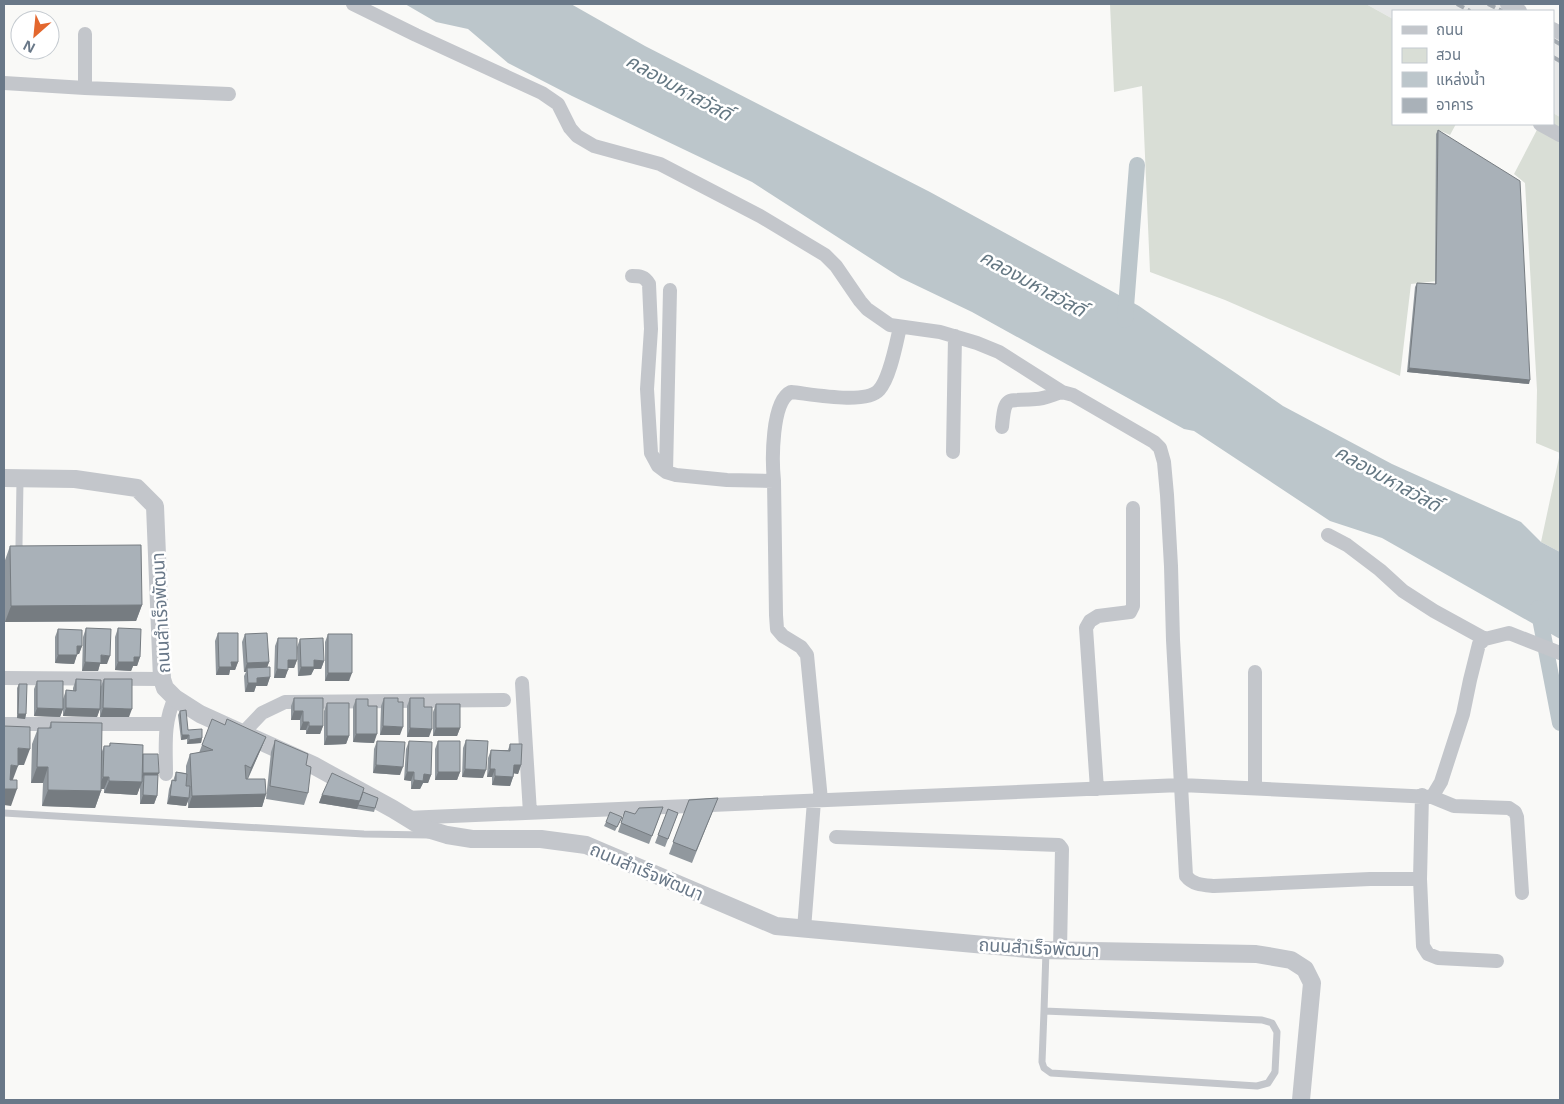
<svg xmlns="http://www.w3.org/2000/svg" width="1564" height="1104" font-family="'Open Sans','Noto Sans Thai',sans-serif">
<rect width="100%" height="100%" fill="#f9f9f7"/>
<!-- built -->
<path fill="#e7e8e8" d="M1366,4H1502L1516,11H1393V19Z
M1553,32L1560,36V117L1553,113Z"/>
<!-- green -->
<path fill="#d9ded6" d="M1110,4H1366L1393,19V124H1456L1450,135L1441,131L1437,281L1411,284L1400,376L1225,300L1150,272L1142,86L1114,92Z
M1553,113L1560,117V552L1541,542L1560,453L1536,443L1537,390L1525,183L1514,174L1540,124H1553Z"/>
<!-- water -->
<path fill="#bcc6cb" d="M405,4H571L645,46L930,192L1139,306L1283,406L1392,464L1521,522L1541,542L1560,552V639L1382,538L1330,521L1194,431L1184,429L972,312L901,278L752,182L572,96L508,63L468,29L436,22Z"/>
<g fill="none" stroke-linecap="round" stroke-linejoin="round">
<!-- canal -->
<path stroke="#bcc6cb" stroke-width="16" d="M1125,320L1137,165
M1538,608L1560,723"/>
<!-- service -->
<path stroke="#c3c6cb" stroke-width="7" d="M20,480L19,545L21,554
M4,813L364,834L428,835
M1044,1011L1262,1020L1272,1023L1277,1032L1275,1072L1268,1083L1257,1086L1051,1073L1044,1068L1042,1062Z
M1044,1011L1046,951"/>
<!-- minor -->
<path stroke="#c3c6cb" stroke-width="14" d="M353,4L416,35L542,93L558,104L570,128L577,136L594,146L660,164L760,216L825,255L836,266L860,301L867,309L890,325L940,332L977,343L999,352L1062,392L1073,395L1154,442L1160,448L1164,462L1167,495L1171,566L1173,640L1186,876C1193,885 1203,885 1214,886L1370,879H1420
M1507,4L1520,11
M1553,29L1560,33
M4,83L85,88L229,94
M85,88V34
M1540,124L1560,135
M632,276C639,276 645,276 649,284L651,329L647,389L651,453L658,466L666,472L676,475L727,480L774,481C772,462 771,401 791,392C811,394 866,405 879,390C890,378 896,344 900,327
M1002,427C1005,393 1007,402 1036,399C1044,399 1054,394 1062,392
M953,452L955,336
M666,472L670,290
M774,481L776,615L777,629L783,636L801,647L807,655L821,800
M1328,535L1347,545L1380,570L1403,591L1434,611L1485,639
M4,678L162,679
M522,683L530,813
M4,724H167
M243,733L262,713L285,702L504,700
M166,774C166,748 163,722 175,698
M1255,788V672
M1097,789L1086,628L1090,621L1098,616L1130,612L1133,606V508
M1422,795L1420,879L1423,946L1428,954L1438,958L1497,961
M1432,797L1454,806L1509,808L1515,812L1517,817L1522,893
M406,818L1181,785L1432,797L1441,782L1463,714L1470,680L1479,644L1485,639L1509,633L1560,653
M836,837L1059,845L1062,849L1060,950
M804,929L814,801"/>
<!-- tertiary -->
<path stroke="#c3c6cb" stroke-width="18" d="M4,478L75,479L137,488L155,506L162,679L165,688L175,698L200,714L313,765L393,809L424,828L447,835L472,839H541L586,845L776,926L1039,950L1256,954L1291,960L1305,969L1312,983L1301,1100"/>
<!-- rail -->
<path stroke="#a4aab0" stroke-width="4" stroke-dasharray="8 4" stroke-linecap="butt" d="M1457,4L1470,11
M1488,4L1502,11
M1553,40L1560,44
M1553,57L1560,61"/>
</g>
<!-- wall -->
<path fill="#91989e" d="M1438,130L1529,384L1407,372L1415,287L1417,283L1435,284L1436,134Z
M10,546L142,605L136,621L5,622L4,563Z
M86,628L107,664H100L98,671H82L83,637Z
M118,628L140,657L137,666H133L131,671L115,670V637Z
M58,629L82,646L79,654H77L74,664L55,663V637Z
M218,633L238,662L235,670H230L229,675H216L215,641Z
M245,634L269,662L267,667L270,677L267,686H256L254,692H245L244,676L246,672H244L242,642Z
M328,634L349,681H325V642Z
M278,638L297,660L294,668H288L285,678H274L275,646Z
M300,639L324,661L321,669H314L311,675L298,676L297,647Z
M76,679L101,686L104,679L129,717H100V708L97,717L63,716V699L66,690L73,691V688Z
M37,681L63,709L60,717L34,716V689Z
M19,684L26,714L25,719L17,718V688Z
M294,698L323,726L320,734H306V730H300V720H291V706Z
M384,698L400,735H380L381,706Z
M410,698L424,707L429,737H407V706Z
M356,699L368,706L374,743L353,742V707Z
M327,703L349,736L346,744L324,745V711Z
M436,704L460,728L457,736H433V712Z
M180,711L188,730L202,738L201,743L187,744V739L181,740L178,715Z
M51,722L101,754L104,746H109L110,743L143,754L158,776L157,796L154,804H140V786L137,795L104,793V789H101V791L95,808L42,806L43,783H31L32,744L38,728H49Z
M225,725L266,737L261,749L248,779L266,794L262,807L188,808V801L186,806L167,804L169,789L172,780L173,781L176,772L186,773V766L190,754L199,753L202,745Z
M275,740L306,765L308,793L304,805L266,799L271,752Z
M466,740L483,778L462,777L463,748Z
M377,741L400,775L373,773L374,749Z
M409,741L431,775L428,783H423L420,789H411V781L404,780L406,749Z
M438,741L460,772L457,780H435V749Z
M510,744L521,765L518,774L514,773L513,777L510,786L492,785V777H487L488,758L491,750H508Z
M363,792L378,798L374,812L319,803L322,795Z
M718,798L692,863L669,854L689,800Z
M663,807L649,844L618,832L625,811L635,814Z
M668,809L678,813L665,847L655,843Z
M622,817L615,831L604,826L606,822Z"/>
<!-- shaded-wall -->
<path fill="#767c81" d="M1409,368L1530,380L1529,384L1407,372Z
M142,605L136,621L5,622L11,606Z
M77,646H82L79,654H74Z
M58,655H77L74,664L55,663Z
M101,655L110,656L107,664H100L98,671H82L85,662Z
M134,657H140L137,666H133L131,671L115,670L118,662Z
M288,660H297L294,668H285Z
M314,660L324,661L321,669H314L311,675L298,676L301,667Z
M231,662H238L235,670H230L229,675H216L219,667Z
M269,662L266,671L247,668L246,672H244L247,663Z
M277,669L288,670L285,678H274Z
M328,673H352L349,681H325Z
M270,677L267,686H256L254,692H245L248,683L257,678Z
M37,708L63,709L60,717L34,716Z
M66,708L100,709L97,717L63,716Z
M103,708L132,709L129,717H100Z
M294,711H303L300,720H291Z
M18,714H26L25,719L17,718Z
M303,722H309L306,730H300Z
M309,726H323L320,734H306Z
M383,726L403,727L400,735H380Z
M410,728L432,729L429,737H407Z
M436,728H460L457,736H433Z
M356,734H377L374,743L353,742Z
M182,735H189L187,739L181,740Z
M327,736H349L346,744L324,745Z
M266,737L261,749L247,780L251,768Z
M202,738L201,743L187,744L189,740Z
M18,748L30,749L24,765H12Z
M11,765L18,766L12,782H5Z
M376,765L403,767L400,775L373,773Z
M514,765H521L518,774L511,773Z
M37,767H48L43,783H31Z
M465,769L486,770L483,778L462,777Z
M490,769H495L492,777H487Z
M407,772H414L411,781L404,780Z
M438,772H460L457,780H435Z
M143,773H159L156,781L144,775L141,781H140Z
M424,774L431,775L428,783H423L420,789H411L414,780Z
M495,776L513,777L510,786L492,785Z
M103,777H109L104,789H98Z
M109,781L142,782L137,795L104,793Z
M4,789H17L11,806L4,805Z
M48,790L101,791L95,808L42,806Z
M266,794L262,807L188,808L192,796Z
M143,795L157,796L154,804H140Z
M322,795L360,801L357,809L319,803Z
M170,796L189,798L186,806L167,804Z"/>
<!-- building -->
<path fill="#a9b1b8" stroke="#767c81" d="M1438,130L1520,181L1530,380L1409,368L1417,283L1436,284Z
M141,545L142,605L11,606L10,546Z
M86,628L111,629L110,656L101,655V663L85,662Z
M118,628L141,629L140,657H134V662H118Z
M58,629L82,630V646H77V655H58Z
M218,633H238V662H231L232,667H219Z
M267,633L269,662L247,663L245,634Z
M328,634H352V673H328Z
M278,638H297V660H288V670L277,669Z
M323,638L324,661L314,660V667H301L300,639Z
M270,667V677L257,678V683H248L247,668Z
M76,679L101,680L100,709L66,708V690L76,691Z
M104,679H132V709L103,708Z
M37,681H63V709L37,708Z
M19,684H27L26,714H18Z
M294,698H323V726H309V722H303V711H294Z
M384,698H398V702H403V727L383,726Z
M410,698H424V707H432V729L410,728Z
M356,699H368V706H377V734H356Z
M327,703H349V736H327Z
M436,704H460V728H436Z
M186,710L188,730L202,729V738L189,740V735H182L180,711Z
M212,719L225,725L227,719L266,737L251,768L245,765L246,779H265L266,794L192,796L190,754L213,750L202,745Z
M51,722L102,723L101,791L48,790V767H37L38,728H51Z
M4,726L30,727V749L18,748V766L11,765L10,780H17V789H4Z
M275,740L308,754L306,765L311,767L308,793L270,786Z
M466,740L488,741L486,770L465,769Z
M377,741L405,742L403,767L376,765Z
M409,741L432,742L431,775L424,774L423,781L414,780V772H407Z
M438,741H460V772H438Z
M110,743L143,745L142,782L109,781V777H103L104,746H110Z
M510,744H522L521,765H514L513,777L495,776V769H490L491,750L510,751Z
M143,754H158L159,773H143Z
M176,772L187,774L186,786H190L189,798L170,796L172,780L176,781Z
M332,773L364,788L360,801L322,795Z
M144,775H158L157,796L143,795Z
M363,792L378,798L375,808L358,805Z
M718,798L696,851L673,842L689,800Z
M663,807L652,836L621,823L625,811L635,814L639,808Z
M668,809L678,813L668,839L658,835Z
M610,812L622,817L617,827L606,822Z"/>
<g text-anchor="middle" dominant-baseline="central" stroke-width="5" stroke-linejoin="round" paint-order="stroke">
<!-- street labels -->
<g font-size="18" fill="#697888" stroke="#fff">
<text transform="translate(160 613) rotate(-93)">ถนนสำเร็จพัฒนา</text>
<text transform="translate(647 871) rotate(23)">ถนนสำเร็จพัฒนา</text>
<text transform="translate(1039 947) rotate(3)">ถนนสำเร็จพัฒนา</text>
</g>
<!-- water labels -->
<g font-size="19" font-style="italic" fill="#657883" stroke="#fff">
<text transform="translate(679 87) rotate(29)">คลองมหาสวัสดิ์</text>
<text transform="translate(1033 283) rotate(29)">คลองมหาสวัสดิ์</text>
<text transform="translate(1388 478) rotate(29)">คลองมหาสวัสดิ์</text>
</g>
</g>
<!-- border -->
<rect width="1564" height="1104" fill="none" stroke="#697888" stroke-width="10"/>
<!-- legend -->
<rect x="1392" y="10" width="162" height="115" fill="#ffffff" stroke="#c3c9cf"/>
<rect x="1402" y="26" width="25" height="8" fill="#c3c6cb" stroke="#c3c9cf"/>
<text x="1436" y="35" font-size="15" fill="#697888">ถนน</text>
<rect x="1402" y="48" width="25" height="15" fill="#d9ded6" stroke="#c3c9cf"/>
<text x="1436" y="60" font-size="15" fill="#697888">สวน</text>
<rect x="1402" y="72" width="25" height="15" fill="#bcc6cb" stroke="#c3c9cf"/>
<text x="1436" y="85" font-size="15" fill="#697888">แหล่งน้ำ</text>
<rect x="1402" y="98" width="25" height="15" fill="#a9b1b8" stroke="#c3c9cf"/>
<text x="1436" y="110" font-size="15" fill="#697888">อาคาร</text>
<!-- north arrow -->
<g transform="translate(35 35) rotate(207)"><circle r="24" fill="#ffffff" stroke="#c3c9cf"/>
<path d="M0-4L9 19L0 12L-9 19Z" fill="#e3672e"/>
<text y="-8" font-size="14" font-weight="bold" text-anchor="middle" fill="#697888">N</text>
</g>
</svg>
